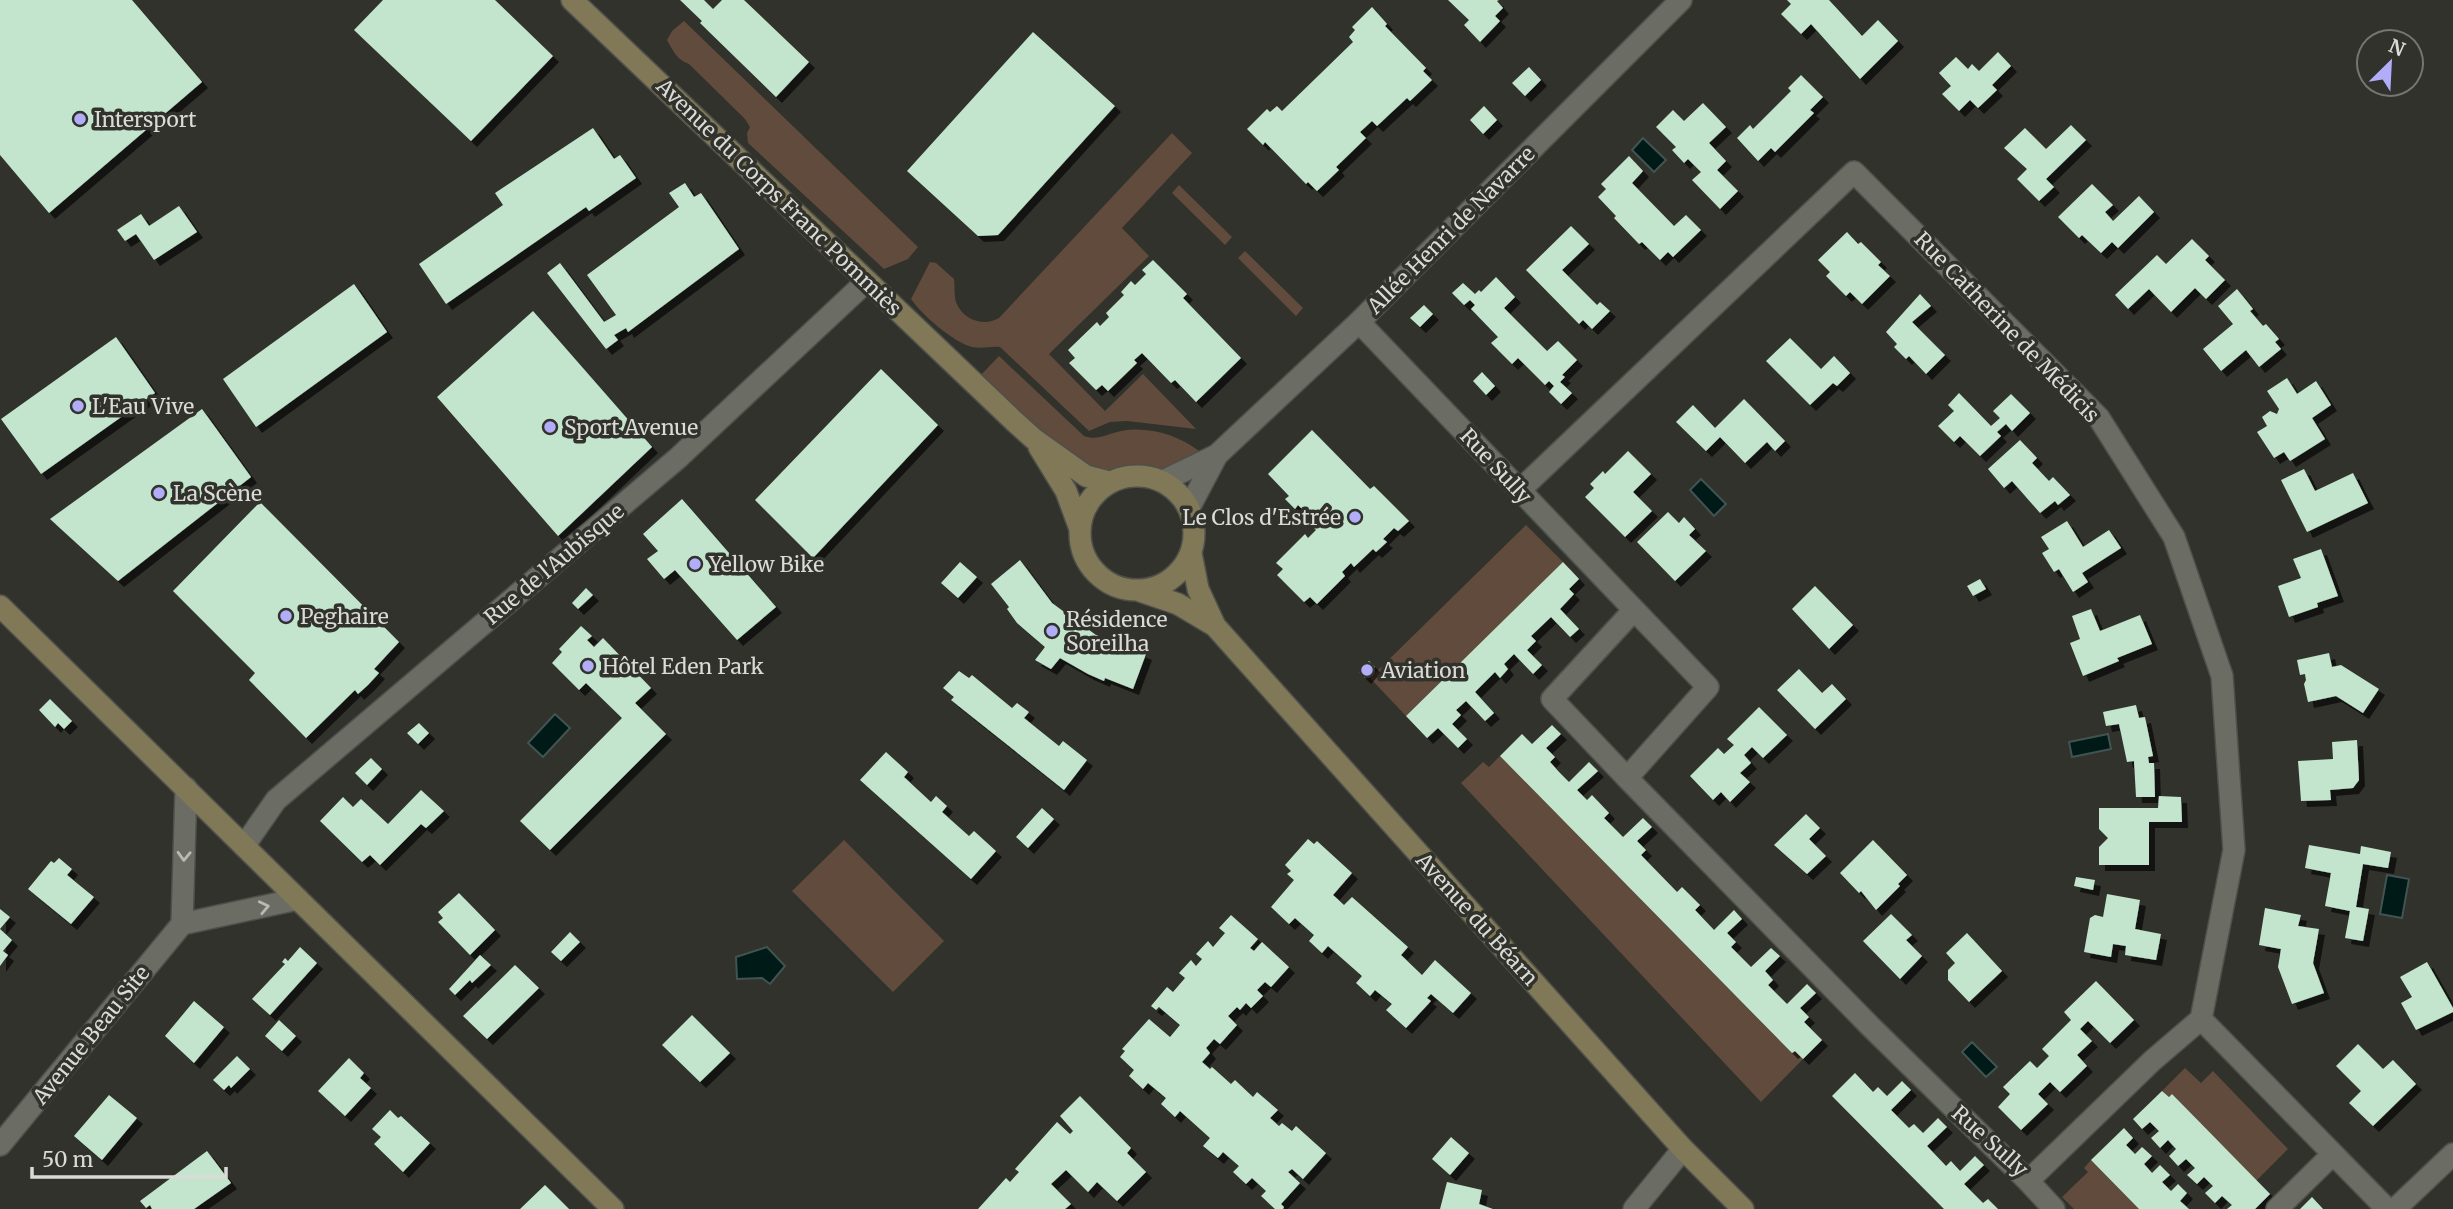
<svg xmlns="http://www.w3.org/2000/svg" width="2453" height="1209" font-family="Merriweather,serif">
<defs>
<filter id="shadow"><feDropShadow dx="6" dy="6" stdDeviation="0" flood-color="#0009"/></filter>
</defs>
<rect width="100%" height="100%" fill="#30322b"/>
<!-- green -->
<path fill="#614b3c" d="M684,21L918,247L908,259L884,269L748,143L747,133L750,127L745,119L689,64C677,60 673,51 667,40L672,31Z
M1172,133L1192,153L1122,228L1149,256L1049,354L1105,411L1143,374L1196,429L1127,421L1110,422L1089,431L1000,347C991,346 981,349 972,347C953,342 922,315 911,299L930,262L936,263L954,279C955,287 954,295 956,302C963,320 983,327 999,318Z
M1179,185L1232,237L1225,245L1172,193Z
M1245,251L1303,308L1296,316L1238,258Z
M999,356L1084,436C1097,441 1107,434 1121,431C1148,426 1178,435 1199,451L1189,461L1167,473L1136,468L1110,472L1101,471L1068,456L979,377Z
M1526,525L1563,562L1406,716L1370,678Z
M1500,756L1792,1053L1795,1051L1803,1059L1761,1102L1461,783L1483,762L1489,767Z
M844,840L944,941L893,992L792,891Z
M2185,1068L2201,1083L2213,1071L2288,1149L2256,1181L2172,1094L2169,1097L2162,1091Z
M2091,1160L2139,1209H2074L2062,1197L2088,1172L2084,1168Z"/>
<!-- water -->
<path fill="#001a18" stroke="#415451" stroke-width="2" d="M1643,138L1666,160L1654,172L1632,150Z
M1701,479L1726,504L1714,516L1690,490Z
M555,714L570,728L543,757L528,743Z
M2108,734L2111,749L2072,757L2069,742Z
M2387,875L2409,879L2402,918L2380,914Z
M767,947L785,966L770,984L762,978L737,979L736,957Z
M1972,1042L1997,1067L1986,1077L1962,1052Z"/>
<!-- building -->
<path fill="#c3e5cd" filter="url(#shadow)" d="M0,0H132L202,82L49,213L0,155Z
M383,0H495L553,56L471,141L354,30Z
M680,0H704L713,9L722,0H744L809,62L776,97L700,23L702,21Z
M1448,0H1499L1497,1L1503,8L1495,16L1500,21L1480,42L1464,25L1469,20Z
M1787,0H1829L1862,36L1878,20L1898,41L1860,79L1811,24L1801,34L1781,14L1791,4Z
M1372,7L1387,24L1385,26L1426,68L1423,71L1432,80L1410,101L1407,98L1377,126L1372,121L1360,132L1366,138L1336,167L1339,170L1317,191L1308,182L1306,184L1265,142L1263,145L1247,129L1267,109L1270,112L1277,106L1282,111L1353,42L1349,37L1355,30L1352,27Z
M1033,32L1115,106L998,235L978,236L907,171Z
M1998,52L2011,66L1992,85L1997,90L1978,108L1970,100L1959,111L1942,94L1951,86L1939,73L1956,57L1968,69L1972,64L1979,71Z
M1529,67L1541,80L1525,96L1512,83Z
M1801,75L1823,97L1810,110L1814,113L1775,152L1771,148L1758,161L1737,138L1750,125L1753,129L1791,91L1788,88Z
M1703,103L1726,127L1709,143L1726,161L1717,170L1738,191L1720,209L1692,180L1701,172L1688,159L1684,163L1672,150L1676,147L1656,127L1673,110L1684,121Z
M1484,106L1497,120L1483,134L1470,120Z
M2071,125L2086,140L2046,179L2054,187L2039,201L2017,179L2027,169L2004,148L2025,128L2046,149Z
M593,128L614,159L620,155L636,178L589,211L586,207L446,304L419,264L503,205L495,193Z
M1629,156L1643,171L1632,183L1674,226L1686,215L1701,230L1673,257L1668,252L1660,260L1642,242L1639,244L1614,218L1616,216L1598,197L1606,189L1601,184Z
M685,183L694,197L701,193L739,249L628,332L626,328L614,335L618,340L606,349L547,273L560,263L604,322L616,315L587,275L679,207L669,193Z
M2092,184L2113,205L2105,212L2113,221L2139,196L2154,212L2118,248L2112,242L2101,253L2082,235L2079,238L2058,217Z
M179,206L197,232L154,260L136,234L125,241L117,230L141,214L149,226Z
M1571,226L1589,244L1562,270L1597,305L1600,302L1610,311L1592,329L1583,320L1579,324L1526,270Z
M1847,232L1858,244L1861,242L1881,262L1878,265L1890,276L1862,304L1850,292L1846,296L1826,276L1830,272L1818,260Z
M2192,239L2209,256L2205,260L2225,280L2206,299L2195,288L2171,312L2149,289L2128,309L2115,295L2157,255L2166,264Z
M1153,260L1187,294L1183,298L1241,358L1196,402L1175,380L1171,383L1142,353L1134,360L1137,363L1108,391L1102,385L1096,390L1069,363L1075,358L1068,350L1097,322L1100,326L1109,317L1106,313L1124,295L1121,292L1131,281L1135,285L1146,274L1142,270Z
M1496,277L1515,297L1504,308L1547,351L1558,341L1577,360L1562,375L1565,377L1560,382L1572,393L1561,404L1549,392L1554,386L1549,381L1545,385L1518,358L1512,364L1491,343L1498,337L1471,309L1475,305L1470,300L1464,305L1452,293L1463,283L1475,294L1479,290L1481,292Z
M354,284L387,332L256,427L223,379Z
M2237,289L2253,309L2250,311L2263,326L2266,324L2279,339L2275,342L2281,349L2259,367L2246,350L2221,371L2203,349L2233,324L2218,306Z
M1920,294L1931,306L1912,322L1945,355L1926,374L1909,356L1906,359L1894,347L1897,344L1886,332Z
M1424,305L1433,314L1420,327L1410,318Z
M533,311L652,447L558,536L437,397Z
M116,337L155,393L41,474L1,419Z
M1790,338L1821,369L1834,356L1850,373L1837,386L1833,383L1810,405L1766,361Z
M881,369L938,425L813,558L755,500Z
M1482,372L1495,386L1486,395L1473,381Z
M2287,378L2297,394L2316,381L2331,405L2312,418L2325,439L2290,461L2284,452L2274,458L2257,432L2267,426L2262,417L2270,411L2277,414L2279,409L2267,391Z
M1959,393L1991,426L2000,418L1993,411L2011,394L2030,413L2012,431L2006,424L1997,432L2001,436L1980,456L1960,436L1954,442L1938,426L1954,411L1948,405Z
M1744,399L1785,441L1775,451L1767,442L1745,463L1720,437L1706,451L1676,422L1693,405L1715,428Z
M202,409L251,477L118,581L50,519Z
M1312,430L1370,489L1374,486L1409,521L1398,531L1394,528L1383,539L1387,542L1376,552L1373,549L1354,567L1351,563L1342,572L1345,576L1317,604L1310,597L1304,602L1277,575L1283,569L1276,563L1305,534L1308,538L1316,530L1304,518L1308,515L1298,505L1295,509L1285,499L1289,496L1268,474Z
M2020,440L2037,458L2032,463L2049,481L2053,477L2070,495L2058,505L2055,501L2040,513L2012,481L2004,488L1988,469Z
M1628,451L1651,474L1633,492L1652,511L1625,537L1585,497L1594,488L1590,484L1603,471L1605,474Z
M2304,469L2315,491L2353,473L2368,503L2307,532L2281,480Z
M682,499L776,607L737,640L675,570L664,579L647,559L658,551L643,534Z
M260,502L399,642L374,669L379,673L368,685L358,694L355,690L306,738L249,680L255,673L173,591Z
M1668,512L1679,523L1684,517L1695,529L1689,535L1706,551L1675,581L1637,542Z
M2067,521L2083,547L2109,530L2121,548L2082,573L2088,582L2073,592L2059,569L2054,572L2042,553L2049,549L2041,537Z
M2321,549L2338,596L2317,603L2318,607L2289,617L2278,586L2301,578L2293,559Z
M1020,560L1052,603L1096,635L1146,654L1133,689L1105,678L1104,681L1088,674L1060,658L1051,669L1035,660L1045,647L1017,623L1007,609L1009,607L991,584Z
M960,562L977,577L958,598L941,583Z
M1563,562L1579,579L1569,589L1574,594L1560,609L1579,629L1570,637L1551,617L1531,636L1536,641L1527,650L1542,665L1533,674L1514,654L1504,664L1508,669L1500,678L1495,672L1475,692L1494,713L1485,721L1466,701L1456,710L1461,715L1452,724L1467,739L1458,748L1438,728L1427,738L1406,716Z
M1980,579L1986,589L1973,596L1967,586Z
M1815,586L1853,625L1829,649L1792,609Z
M586,588L593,595L578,609L572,603Z
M2091,609L2100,631L2140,615L2152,644L2117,658L2119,661L2083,676L2070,643L2080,639L2072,616Z
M581,626L592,636L587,640L594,647L603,638L651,688L635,703L666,734L550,850L520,821L622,718L586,683L579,690L552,663L562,652L559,649Z
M2329,653L2332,667L2341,665L2379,689L2363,713L2336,696L2308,702L2304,684L2306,680L2305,674L2300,675L2297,660Z
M1369,661L1375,667L1365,678L1359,672Z
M1799,669L1822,693L1832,684L1846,699L1815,729L1777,690Z
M959,671L969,678L972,675L1012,708L1017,703L1029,712L1024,718L1059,746L1063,741L1087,760L1064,790L951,700L954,697L943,688Z
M50,699L72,721L64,729L58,723L55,727L39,710Z
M2136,705L2139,718L2145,717L2153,756L2148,757L2149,763H2154L2155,797H2136L2134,761L2127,762L2119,724L2106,726L2103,712Z
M1759,707L1787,735L1763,758L1752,747L1744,755L1751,763L1740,773L1750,782L1730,802L1721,792L1713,800L1690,776L1718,748L1724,754L1734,745L1727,739Z
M419,723L429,733L418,744L407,733Z
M1552,725L1561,734L1546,748L1555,757L1550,762L1559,772L1569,782L1589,762L1598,771L1577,790L1587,800L1592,795L1609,813L1604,818L1623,837L1643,818L1652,827L1637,841L1646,850L1641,855L1677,892L1682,887L1700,905L1695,910L1714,930L1734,910L1742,919L1727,933L1736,942L1731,947L1751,967L1771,948L1780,956L1765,971L1773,980L1768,985L1787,1004L1807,984L1816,993L1800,1008L1809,1017L1804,1022L1822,1040L1803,1059L1795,1051L1792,1053L1500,756L1522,734L1532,744Z
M2357,740L2359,780L2353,788L2330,790L2331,800L2301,801L2298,761L2333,759L2332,742Z
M886,752L908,772L904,777L931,802L936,796L947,806L942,812L969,836L974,831L996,851L971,879L860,780Z
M371,758L382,769L367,785L355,773Z
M421,790L444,811L426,828L421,824L380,865L370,855L362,862L320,821L343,797L353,807L361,799L388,824Z
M2159,796L2181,797L2182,822H2149V865H2099V847L2108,838L2099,829V808H2158Z
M1042,808L1054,819L1028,848L1016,837Z
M1806,814L1820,828L1809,839L1826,856L1807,874L1774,845Z
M1308,839L1314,844L1317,841L1352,873L1333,895L1344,905L1352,897L1408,947L1401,955L1422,975L1435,960L1471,993L1453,1013L1431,994L1427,998L1431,1001L1406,1028L1386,1010L1392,1004L1375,990L1370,996L1356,983L1362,976L1328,946L1322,953L1309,941L1314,935L1295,918L1289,924L1271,907L1294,880L1287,874L1291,871L1285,865Z
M1873,840L1907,875L1898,884L1900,886L1876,910L1861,891L1859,893L1840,873Z
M2309,845L2360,854L2361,846L2391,852L2388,868L2363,864L2356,907L2369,909L2363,941L2345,938L2350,911L2325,906L2331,873L2305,868Z
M59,858L72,869L67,875L94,897L71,924L28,889L51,861L54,863Z
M2076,877L2095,880L2093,890L2074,886Z
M459,893L495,930L470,955L438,922L443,918L438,912Z
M2107,894L2140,900L2135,929L2161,934L2156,960L2125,955L2126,946L2113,944L2111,957L2084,952L2090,918L2095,915L2103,917Z
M2265,908L2301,915L2298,926L2319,929L2313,963L2324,993L2292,1004L2278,967L2281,949L2259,945Z
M0,909L10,917L0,929L12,940L3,951L8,955L0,966Z
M1891,914L1912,935L1906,940L1922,956L1900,979L1863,941Z
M1231,915L1258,939L1250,948L1254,951L1262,942L1289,967L1271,987L1265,982L1257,990L1263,996L1251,1008L1246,1003L1240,1010L1237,1007L1228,1016L1237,1025L1220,1044L1214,1039L1206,1048L1210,1053L1202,1062L1210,1069L1212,1067L1231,1084L1235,1080L1253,1097L1257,1092L1278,1110L1270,1118L1279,1126L1282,1123L1292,1131L1296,1126L1326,1153L1303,1179L1292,1169L1288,1172L1300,1183L1281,1204L1284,1207L1283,1209H1275L1261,1196L1266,1191L1252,1178L1246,1184L1233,1172L1239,1166L1223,1152L1218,1158L1203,1146L1210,1138L1180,1111L1175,1117L1161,1104L1166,1098L1148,1083L1143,1089L1129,1076L1134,1070L1120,1057L1125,1051L1122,1049L1149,1019L1170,1037L1180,1025L1159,1007L1156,1010L1151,1006L1167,987L1173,992L1185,978L1179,973L1191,960L1196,966L1202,959L1196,954L1208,941L1213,947L1225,933L1219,928Z
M570,932L580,942L561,961L551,952Z
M1967,933L2002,971L1969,1002L1948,980V970L1955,963L1946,953Z
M300,947L317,963L270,1015L252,999L285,964L282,962L285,958L288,961Z
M480,955L491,965L472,983L470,980L455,995L449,989Z
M2427,962L2453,1008V1012L2416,1030L2401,1003L2412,997L2400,977Z
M515,965L539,988L487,1039L463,1016Z
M2096,981L2134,1020L2110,1043L2088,1021L2080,1029L2092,1041L2077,1055L2087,1066L2060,1092L2050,1082L2038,1094L2048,1104L2021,1130L1998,1107L2010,1094L2003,1087L2030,1061L2037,1068L2049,1056L2042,1049L2071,1020L2064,1012Z
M194,1001L224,1027L194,1063L165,1036Z
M692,1015L730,1053L700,1082L662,1045Z
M279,1020L296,1036L282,1051L265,1036Z
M2358,1044L2383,1069L2393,1060L2416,1084L2373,1126L2349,1103L2361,1091L2336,1066Z
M237,1056L250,1069L231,1088L229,1085L224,1090L213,1080Z
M349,1058L364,1073L360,1078L371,1088L345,1116L318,1091Z
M1855,1073L1873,1092L1878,1087L1887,1096L1902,1081L1911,1090L1891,1110L1909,1128L1914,1124L1923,1133L1938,1118L1947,1127L1927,1146L1946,1166L1951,1161L1960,1171L1975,1156L1984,1165L1964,1184L1983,1203L1988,1199L1998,1209H1944L1832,1096Z
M2162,1091L2169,1097L2172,1094L2270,1194L2255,1209H2227L2232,1205L2222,1196L2215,1203L2205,1193L2213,1186L2204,1177L2197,1184L2187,1175L2195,1168L2186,1159L2178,1166L2169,1156L2176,1149L2168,1140L2160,1148L2151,1138L2159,1131L2150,1122L2142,1129L2133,1119Z
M109,1095L137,1118L102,1160L74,1136Z
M1080,1096L1131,1148L1127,1153L1146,1172L1117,1201L1097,1182L1088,1192L1066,1170L1051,1184L1071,1204L1065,1209H978L1006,1178L1010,1182L1019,1172L1015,1169L1057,1122L1070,1134L1073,1131L1060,1116Z
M390,1110L398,1118L401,1116L430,1143L403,1172L374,1144L381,1137L372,1129Z
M2124,1128L2133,1138L2126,1145L2135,1154L2142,1147L2152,1156L2144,1164L2152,1173L2160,1165L2170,1175L2162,1182L2171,1191L2178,1184L2187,1193L2180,1201L2189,1209H2139L2091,1160Z
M1451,1137L1469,1153L1450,1175L1432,1159Z
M207,1151L231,1183L194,1209H152L150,1205L146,1208L140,1201Z
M1447,1182L1482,1190L1479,1204L1493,1209H1440Z
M545,1185L569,1209H520Z
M2312,1197L2323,1209H2300Z"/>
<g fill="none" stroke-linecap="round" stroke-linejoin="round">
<!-- street casing -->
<g stroke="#4e504b" stroke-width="24">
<path id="street" d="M1359,322L1708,687L1627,778L1870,1026L2028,1181L2152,1061L2201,1019L2387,1209
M1163,481L1217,455L1359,322L1681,0
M1520,490L1854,172L2099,418L2174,537L2222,676L2234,850L2201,1019
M1189,508L1217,455
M1627,778L1552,699L1633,611
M244,846L276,800L678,458L867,281
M182,924L298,899
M0,1145L182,924L186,788
M2028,1181L2054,1209
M1634,1209L1683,1149
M2277,1209L2333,1154
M2395,1209L2453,1154"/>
</g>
<!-- secondary casing -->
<g stroke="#4e504b" stroke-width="24">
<path id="secondary" d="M572,0L1014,421L1034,439L1086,476L1109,482
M1039,447L1066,491L1080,529
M1080 533a57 57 0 1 1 114 0a57 57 0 1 1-114 0Z
M1191,553L1198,589L1215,626
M1140,591L1178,604L1215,626L1683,1149L1743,1209
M0,606L613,1209"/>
</g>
<!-- street -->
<use href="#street" stroke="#6b6d65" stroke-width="21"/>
<!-- secondary -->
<use href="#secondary" stroke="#817857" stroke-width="21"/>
</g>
<!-- one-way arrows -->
<defs><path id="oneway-chevron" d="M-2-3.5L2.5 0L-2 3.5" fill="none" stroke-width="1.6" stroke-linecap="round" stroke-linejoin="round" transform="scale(1.75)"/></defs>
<g stroke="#b9bab5">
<use href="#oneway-chevron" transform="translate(184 856) rotate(92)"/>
<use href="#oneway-chevron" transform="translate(264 907) rotate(-12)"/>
</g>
<!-- markers -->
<g fill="#b2adf9" stroke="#30322b" stroke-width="2.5">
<circle cx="80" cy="119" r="7"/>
<circle cx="78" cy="406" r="7"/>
<circle cx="550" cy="427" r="7"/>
<circle cx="159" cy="493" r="7"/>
<circle cx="1355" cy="517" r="7"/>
<circle cx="695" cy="564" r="7"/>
<circle cx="286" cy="616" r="7"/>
<circle cx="1052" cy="631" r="7"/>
<circle cx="588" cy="666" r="7"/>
<circle cx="1367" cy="670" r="7"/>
</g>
<g text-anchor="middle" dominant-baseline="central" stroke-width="7" stroke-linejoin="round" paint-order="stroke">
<!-- poi labels -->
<g font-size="21" fill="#dadbd7" stroke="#30322b" text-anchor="start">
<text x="94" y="119">Intersport</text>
<text x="92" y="406">L'Eau Vive</text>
<text x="564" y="427">Sport Avenue</text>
<text x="173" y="493">La Scène</text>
<text x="1341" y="517" text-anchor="end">Le Clos d'Estrée</text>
<text x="709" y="564">Yellow Bike</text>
<text x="300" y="616">Peghaire</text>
<text x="1066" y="619">Résidence<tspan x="1066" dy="24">Soreilha</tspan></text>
<text x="602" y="666">Hôtel Eden Park</text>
<text x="1381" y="670">Aviation</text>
</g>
<!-- street labels -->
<g font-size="21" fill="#dadbd7" stroke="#30322b">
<text transform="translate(779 197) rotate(44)">Avenue du Corps Franc Pommiès</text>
<text transform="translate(1451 230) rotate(-45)">Allée Henri de Navarre</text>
<text transform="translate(2007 327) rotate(46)">Rue Catherine de Médicis</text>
<text transform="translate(1496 466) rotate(47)">Rue Sully</text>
<text transform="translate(554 564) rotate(-40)">Rue de l'Aubisque</text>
<text transform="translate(1477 919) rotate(48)">Avenue du Béarn</text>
<text transform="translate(91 1035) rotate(-51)">Avenue Beau Site</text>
<text transform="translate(1990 1141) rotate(42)">Rue Sully</text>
</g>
</g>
<!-- north arrow -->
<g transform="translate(2390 63) rotate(24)"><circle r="33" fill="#30322b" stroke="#747670" stroke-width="2"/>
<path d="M0-5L12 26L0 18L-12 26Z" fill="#b2adf9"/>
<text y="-10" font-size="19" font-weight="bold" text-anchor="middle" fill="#dadbd7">N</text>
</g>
<!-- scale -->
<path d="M32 1167v10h194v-10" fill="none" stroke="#dadbd7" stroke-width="3.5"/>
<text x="42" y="1167" font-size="21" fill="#dadbd7" stroke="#30322b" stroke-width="5" paint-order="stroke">50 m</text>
</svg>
